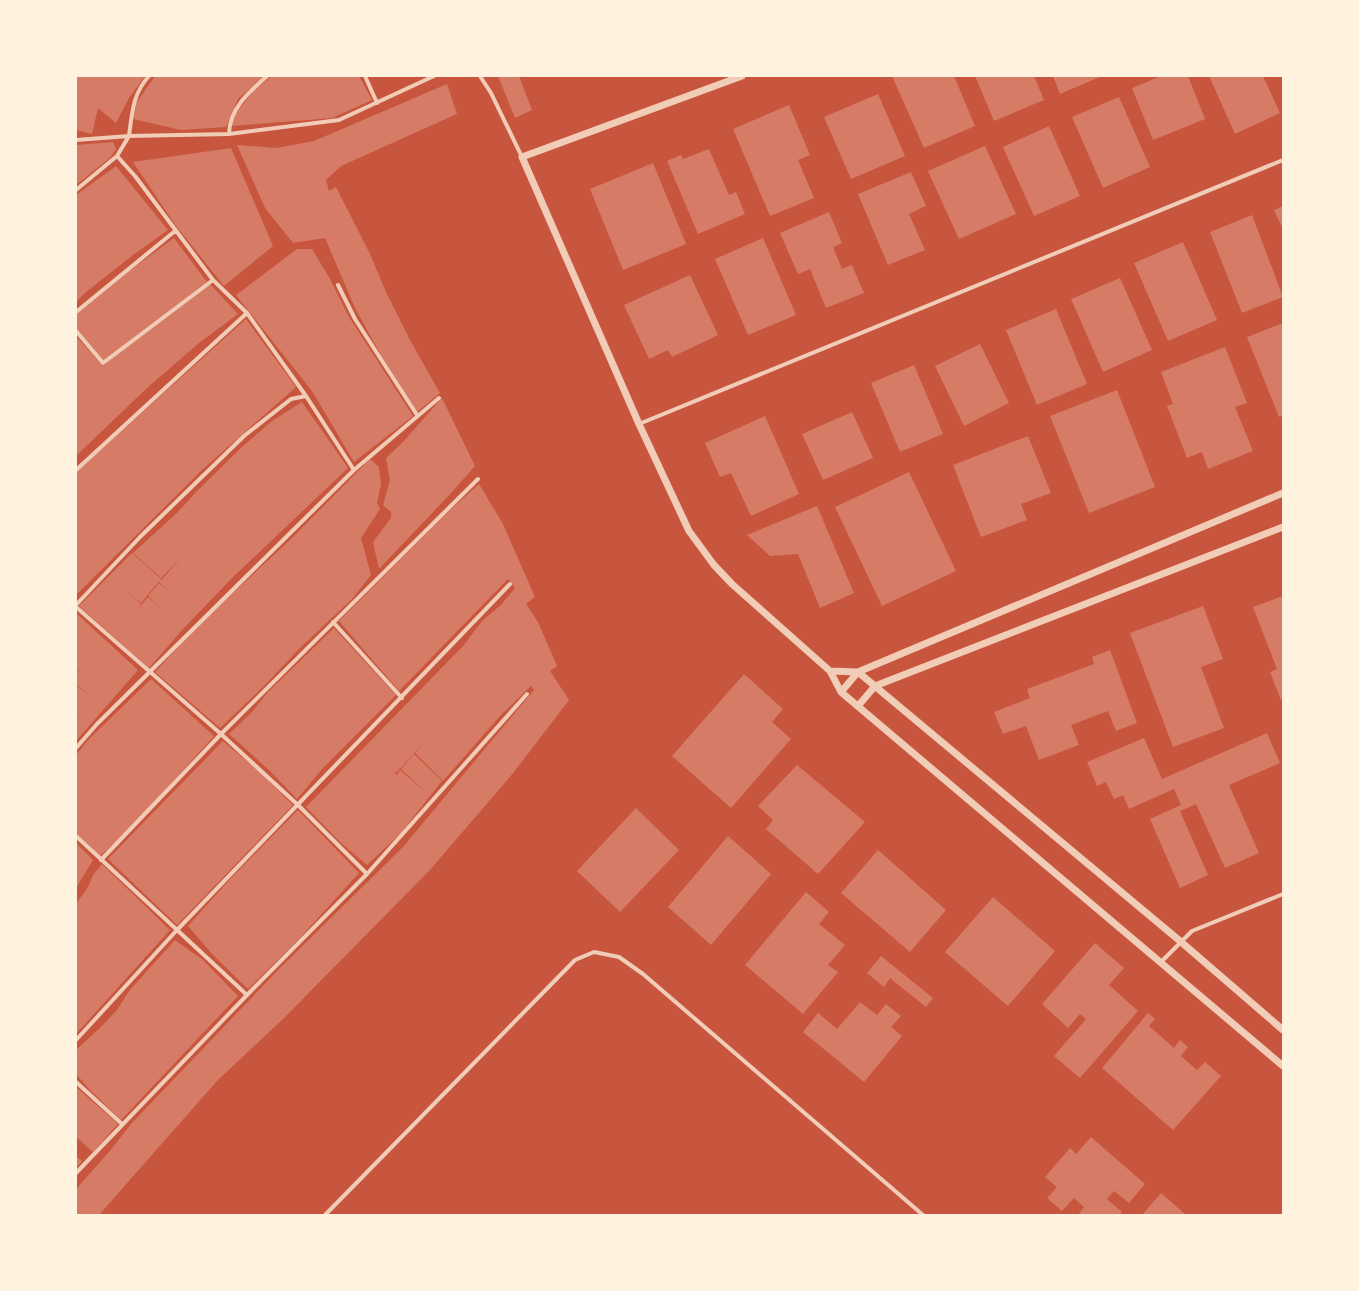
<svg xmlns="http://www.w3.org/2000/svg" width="1359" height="1291" font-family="'Nunito Sans',sans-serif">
<rect width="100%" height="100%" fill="#c8553d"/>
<!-- building -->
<path fill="#d67c66" d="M76,76H145L129,98L116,123L98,108L92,134L76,130Z
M155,76H264L238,99L226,127L181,130L133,119L137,102Z
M272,76H359L372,100L332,118L231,126L233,117L244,103L254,90Z
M498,76H519L532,110L515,118Z
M892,76H954L975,126L924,148Z
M975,76H1034L1044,100L994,121Z
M1053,76H1102L1060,94Z
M1161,76H1188L1205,119L1153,140L1132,88Z
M1209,76H1263L1280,113L1235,134Z
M447,84L457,114L341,166L326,180L329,191L336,187L370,254L386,292L410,340L440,393L417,412L382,357L355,308L325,238L293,243L265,208L237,145L276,148L314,141Z
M878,94L905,156L851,179L824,117Z
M1119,97L1150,167L1103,188L1072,117Z
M789,105L810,155L798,160L814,198L770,216L733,129Z
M1049,126L1080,196L1034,216L1003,147Z
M113,142L116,149L111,157L76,185V145Z
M985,146L1016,214L959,239L928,171Z
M231,148L273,246L224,286L176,226L133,162Z
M709,149L729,195L736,192L745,214L698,234L667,161L681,155L683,159Z
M653,163L686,244L623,270L590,189Z
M116,166L168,230L133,255L86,292L76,302V195Z
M911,172L926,206L909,214L925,250L888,265L858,194Z
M1283,206V229L1274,210Z
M829,212L842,243L833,247L842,269L852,265L864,293L826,308L810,269L798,274L780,233Z
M1252,215L1283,297L1242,313L1210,232Z
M174,238L207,282L103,361L76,329V314L121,277Z
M763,238L796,315L748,335L715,259Z
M1183,242L1217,320L1168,341L1134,263Z
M297,249H312L329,277L349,317L413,416L354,462L312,391L236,295Z
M690,275L718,335L672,357L668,350L649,359L624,305Z
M1120,278L1152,350L1103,372L1071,299Z
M210,284L238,314L199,343L147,388L76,456V336L103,366L130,343Z
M1056,309L1087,384L1037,405L1006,330Z
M246,319L296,387L202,470L76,595V472Z
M1283,323V415L1279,417L1247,337Z
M980,344L1009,403L964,426L935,366Z
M1225,347L1247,403L1235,407L1253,451L1208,469L1202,452L1187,458L1167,406L1173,404L1161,372Z
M914,365L943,434L900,452L871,383Z
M1117,390L1155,487L1089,513L1050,416Z
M442,398L475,466L452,492L379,569L373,542L391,518V512L383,505L390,480L386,458L403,442Z
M302,402L348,468L232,578L183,629L149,668L79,606L132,553L161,579L141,603L124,589L141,604L136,611L148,597L164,612L148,596L159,583L177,599L159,582L161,579L164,581L162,579L182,557L161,578L133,553L178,512L197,491L242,447L272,421Z
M852,412L873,458L823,480L802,434Z
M765,416L799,494L751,516L731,473L720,477L705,443Z
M1028,436L1051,493L1021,504L1027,520L981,537L953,465Z
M370,459L379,467L381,484L377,503L380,509L361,538L371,575L352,599L300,648L262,688L220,728L155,672L197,626L290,540Z
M909,472L956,571L882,606L835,507Z
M479,484L503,524L535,597L526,604L538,622L557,666L550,671L569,700L514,772L429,871L283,1019L217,1081L99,1215H76V1189L109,1152L131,1124L280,968L403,847L534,690L531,686L501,715L443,781L415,753L427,739L396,773L392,770L397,775L400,770L429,795L401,769L414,754L442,781L400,834L367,865L341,843L306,807L464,645L482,621L501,605L515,588L508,579L399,691L339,621L448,512Z
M817,506L854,593L820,608L798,554L770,556L747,535Z
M1283,596V699L1281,700L1270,672L1277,669L1253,607Z
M1203,606L1223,659L1201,667L1224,728L1173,747L1130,633Z
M76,613L138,670L76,741V715L81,719L76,714V685L95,700L76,684V669L81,673L76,668Z
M334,628L396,695L322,769L297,799L270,771L229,734L252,712L268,692Z
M1110,650L1137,723L1116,731L1108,711L1071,725L1079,745L1039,760L1026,726L1003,734L994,712L1030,698L1027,689L1094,664L1092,657Z
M744,674L783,709L772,722L791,739L731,808L672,756Z
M151,679L214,736L128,831L100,856L76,833V755L89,739Z
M1267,733L1280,763L1229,785L1259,853L1225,868L1196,804L1180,811L1208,875L1180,888L1150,819L1181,805L1174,789L1129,809L1123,795L1114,799L1106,782L1097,786L1087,762L1144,738L1162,779Z
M223,741L260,772L293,805L177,925L108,859Z
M797,765L865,822L818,874L766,829L773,820L758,806Z
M636,808L679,850L620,912L577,871Z
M298,810L359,873L298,940L248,989L213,955L188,926L231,878Z
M728,836L771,874L711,945L668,907Z
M76,843L93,860L76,888Z
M878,850L946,910L910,952L841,893Z
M102,864L170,930L76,1034V904L88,887L93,875Z
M806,892L829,912L819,924L845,945L828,965L838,972L803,1014L745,965Z
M993,897L1055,951L1008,1006L945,952Z
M175,940L203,960L238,996L121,1120L89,1089L76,1074V1050L103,1025L117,1010L129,991Z
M1095,943L1124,968L1109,985L1138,1011L1080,1078L1054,1056L1086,1019L1080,1014L1068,1028L1042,1004Z
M881,956L933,998L926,1007L890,978L884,987L867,973Z
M860,1002L877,1015L886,1004L901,1016L891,1027L902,1036L864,1082L803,1032L818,1013L837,1029Z
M1148,1013L1155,1019L1149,1026L1174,1048L1180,1040L1188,1047L1181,1056L1197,1070L1205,1062L1221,1076L1173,1130L1102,1068Z
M76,1087L118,1124L93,1152L76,1137Z
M1091,1137L1145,1184L1129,1203L1114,1191L1107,1199L1122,1212L1119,1215H1078L1084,1207L1074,1198L1062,1211L1047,1198L1057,1187L1045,1177L1070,1148L1076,1154Z
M76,1156L82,1161L76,1168Z
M1161,1193L1186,1215H1142Z"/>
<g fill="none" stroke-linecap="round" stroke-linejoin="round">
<!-- minor -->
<path stroke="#f1ccb7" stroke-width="4" d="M365,76L377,103
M480,76L491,93L522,157
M229,134C229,109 250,91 267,76
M76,140L129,136C132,113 133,93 149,76
M117,156L135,176L213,280L247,313L306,396L354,470
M76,190L117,156L129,136L229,134L339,120L434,76
M338,285L355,319L417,415
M76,312L175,231
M76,331L103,363L213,280
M639,424L1283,160
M76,470L247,313
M76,605L140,537L244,436L291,399L306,396
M76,607L221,734L298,805L367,874
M333,622L402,698
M76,748L97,724L354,470L439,398
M76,836L247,995
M101,860L221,734L478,479
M1161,962L1192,931L1283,894
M76,1040L177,930L510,584
M76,1082L122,1124
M76,1173L247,995L367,874L527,694
M325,1215L575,960L594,952L619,957L643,974L923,1215"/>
<!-- tertiary -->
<path stroke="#f1ccb7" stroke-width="7" d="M742,76L522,157L639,424L689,531L714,565L732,584L830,671L841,692L1283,1066
M830,671L858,672L1180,941L1283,1030
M841,692L858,672L1283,493
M858,706L875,686L1283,527"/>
</g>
<!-- border -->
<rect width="1359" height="1291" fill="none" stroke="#fff3e0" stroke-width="154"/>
</svg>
